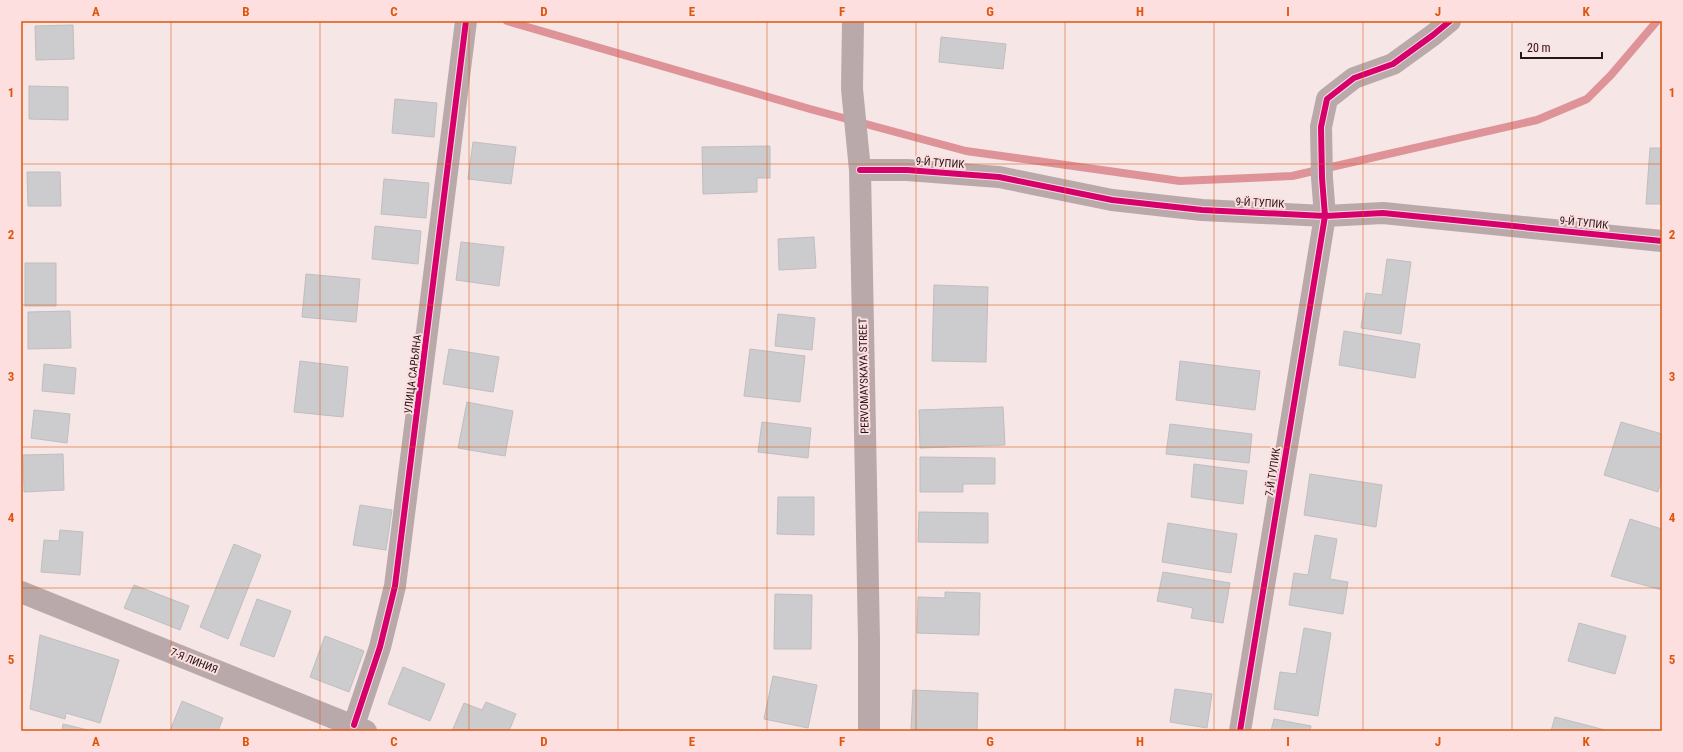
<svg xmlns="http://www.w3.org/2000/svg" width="1683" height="752" font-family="'Roboto Condensed',sans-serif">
<rect width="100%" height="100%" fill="#f6e6e6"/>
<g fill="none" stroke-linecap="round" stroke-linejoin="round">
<!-- stream -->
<path stroke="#de9399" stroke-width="8" d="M507,21L810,109L966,151L1180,181L1292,176L1537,120L1587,99L1611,75L1657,21"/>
</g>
<!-- building -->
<path fill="#cccbce" stroke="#bfbec1" d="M73,25L74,59L36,60L35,26Z
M941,37L1006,44L1003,69L939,62Z
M29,86L68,87V120L29,119Z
M395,99L437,103L434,137L392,133Z
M473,142L516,147L511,184L468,179Z
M770,146V178H757V192L703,194L702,147Z
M1650,148H1662V204H1646Z
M27,172H60L61,206H28Z
M384,179L429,183L426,218L381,214Z
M375,226L421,231L418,264L372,259Z
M814,237L816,268L779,270L778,239Z
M461,242L504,247L499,286L456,280Z
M1387,259L1411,262L1401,334L1361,328L1366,293L1382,295Z
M25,263H56V306H25Z
M306,274L360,279L356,322L302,317Z
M934,285L988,287L986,362L932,361Z
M70,311L71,348L28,349V312Z
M778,314L815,318L812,350L775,346Z
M1344,331L1420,344L1415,378L1339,365Z
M449,349L499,357L493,392L443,384Z
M750,349L805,356L800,402L744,396Z
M300,361L348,367L343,417L294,412Z
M1180,361L1260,371L1255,410L1176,400Z
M44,364L76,368L74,394L42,391Z
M467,402L513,411L505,456L458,448Z
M1003,407L1005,445L920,448L919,410Z
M34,410L70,414L67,443L31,438Z
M762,422L811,428L808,458L758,452Z
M1621,422L1662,434V478L1658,492L1604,475Z
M1170,424L1252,434L1249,463L1166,454Z
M63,454L64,490L24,492L23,455Z
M920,457L995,458V484H963V492H920Z
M1194,464L1247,471L1243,504L1191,497Z
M1310,474L1382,485L1376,527L1304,515Z
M778,497H814V535L777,534Z
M360,505L392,510L386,550L353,545Z
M919,512L988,513V543L918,542Z
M1630,519L1662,529V590L1611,576Z
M1168,523L1237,534L1231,573L1162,562Z
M60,530L83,532L80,575L41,572L44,540L59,541Z
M1315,535L1337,539L1330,579L1348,582L1343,614L1289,605L1294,573L1308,575Z
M234,544L261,555L228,639L200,627Z
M1163,572L1230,583L1223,623L1191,618L1193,608L1157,601Z
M134,585L189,606L180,630L124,608Z
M945,592L980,593L979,635L917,633L918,597L945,598Z
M775,594L812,595L811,649H774Z
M257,599L291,611L274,657L240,645Z
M1579,623L1626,636L1615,674L1568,661Z
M1304,628L1331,633L1318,716L1274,709L1280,672L1296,674Z
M40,635L119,660L100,723L66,713L65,719L30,709Z
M325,636L364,651L349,692L310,677Z
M403,667L445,684L430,721L388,704Z
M773,676L817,685L808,728L764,719Z
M1175,689L1212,694L1207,728L1170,722Z
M913,690L978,693L977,731L911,729Z
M182,701L223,718L218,731H170Z
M486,702L516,714L509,731H452L464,703L482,710Z
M1555,717L1605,730V731H1551Z
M1274,719L1311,726L1310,731H1271Z
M63,724L92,731H62Z"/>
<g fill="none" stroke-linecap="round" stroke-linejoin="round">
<!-- minor -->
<path stroke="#b9a9aa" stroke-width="22" d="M853,21L852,89L860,170L869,640V731
M860,170H907L999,177L1112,200L1202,210L1325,216L1383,213L1662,241
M21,592L366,731
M354,725L380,647L395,586L466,21
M1240,731L1325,216L1322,178L1321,127L1327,99L1354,78L1393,64L1433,35L1450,21"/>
<!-- cycleway casing -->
<g stroke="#fddfe0" stroke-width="8">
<path id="cycleway" d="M860,170H907L999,177L1112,200L1202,210L1325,216L1383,213L1662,241
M354,725L380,647L395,586L466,21
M1240,731L1325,216L1322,178L1321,127L1327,99L1354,78L1393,64L1433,35L1450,21"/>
</g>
<!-- cycleway -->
<use href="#cycleway" stroke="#d6006c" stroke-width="6"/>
</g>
<!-- grid -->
<path fill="none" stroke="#de560d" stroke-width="1" stroke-opacity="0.55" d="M171,21V731M320,21V731M469,21V731M618,21V731M767,21V731M916,21V731M1065,21V731M1214,21V731M1363,21V731M1512,21V731M21,164H1662M21,305H1662M21,447H1662M21,588H1662"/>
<g text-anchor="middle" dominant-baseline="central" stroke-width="4" stroke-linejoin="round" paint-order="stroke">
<!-- street labels -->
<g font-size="11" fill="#231617" stroke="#fddfe0">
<text transform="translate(940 163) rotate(4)">9-Й ТУПИК</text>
<text transform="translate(1260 203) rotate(3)">9-Й ТУПИК</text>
<text transform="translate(1584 223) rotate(6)">9-Й ТУПИК</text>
<text transform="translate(413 374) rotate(-83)">УЛИЦА САРЬЯНА</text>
<text transform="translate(864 376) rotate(-91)">PERVOMAYSKAYA STREET</text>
<text transform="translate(1273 472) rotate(-81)">7-Й ТУПИК</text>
<text transform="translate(194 661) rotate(22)">7-Я ЛИНИЯ</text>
</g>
</g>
<!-- border -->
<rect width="1683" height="752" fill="none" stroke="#fddfe0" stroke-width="44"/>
<!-- scale -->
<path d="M1521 52v6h81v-6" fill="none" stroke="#231617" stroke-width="2"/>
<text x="1527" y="52" font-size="12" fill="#231617" stroke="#fddfe0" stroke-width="3" paint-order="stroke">20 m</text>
<rect x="22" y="22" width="1639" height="708" fill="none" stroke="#de560d" stroke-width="1.5"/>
<g font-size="13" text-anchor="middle" font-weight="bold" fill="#de560d">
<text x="96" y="16">A</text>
<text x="246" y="16">B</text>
<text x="394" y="16">C</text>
<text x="544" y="16">D</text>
<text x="692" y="16">E</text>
<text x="842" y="16">F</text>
<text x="990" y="16">G</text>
<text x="1140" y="16">H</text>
<text x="1288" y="16">I</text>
<text x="1438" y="16">J</text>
<text x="1586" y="16">K</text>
<text x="11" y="97">1</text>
<text x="1672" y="97">1</text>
<text x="11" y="239">2</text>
<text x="1672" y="239">2</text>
<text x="11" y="381">3</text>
<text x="1672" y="381">3</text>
<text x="11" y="522">4</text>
<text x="1672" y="522">4</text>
<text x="11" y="664">5</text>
<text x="1672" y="664">5</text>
<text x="96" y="746">A</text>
<text x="246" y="746">B</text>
<text x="394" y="746">C</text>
<text x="544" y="746">D</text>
<text x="692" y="746">E</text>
<text x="842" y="746">F</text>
<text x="990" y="746">G</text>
<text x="1140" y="746">H</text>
<text x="1288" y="746">I</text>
<text x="1438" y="746">J</text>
<text x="1586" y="746">K</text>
</g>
</svg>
